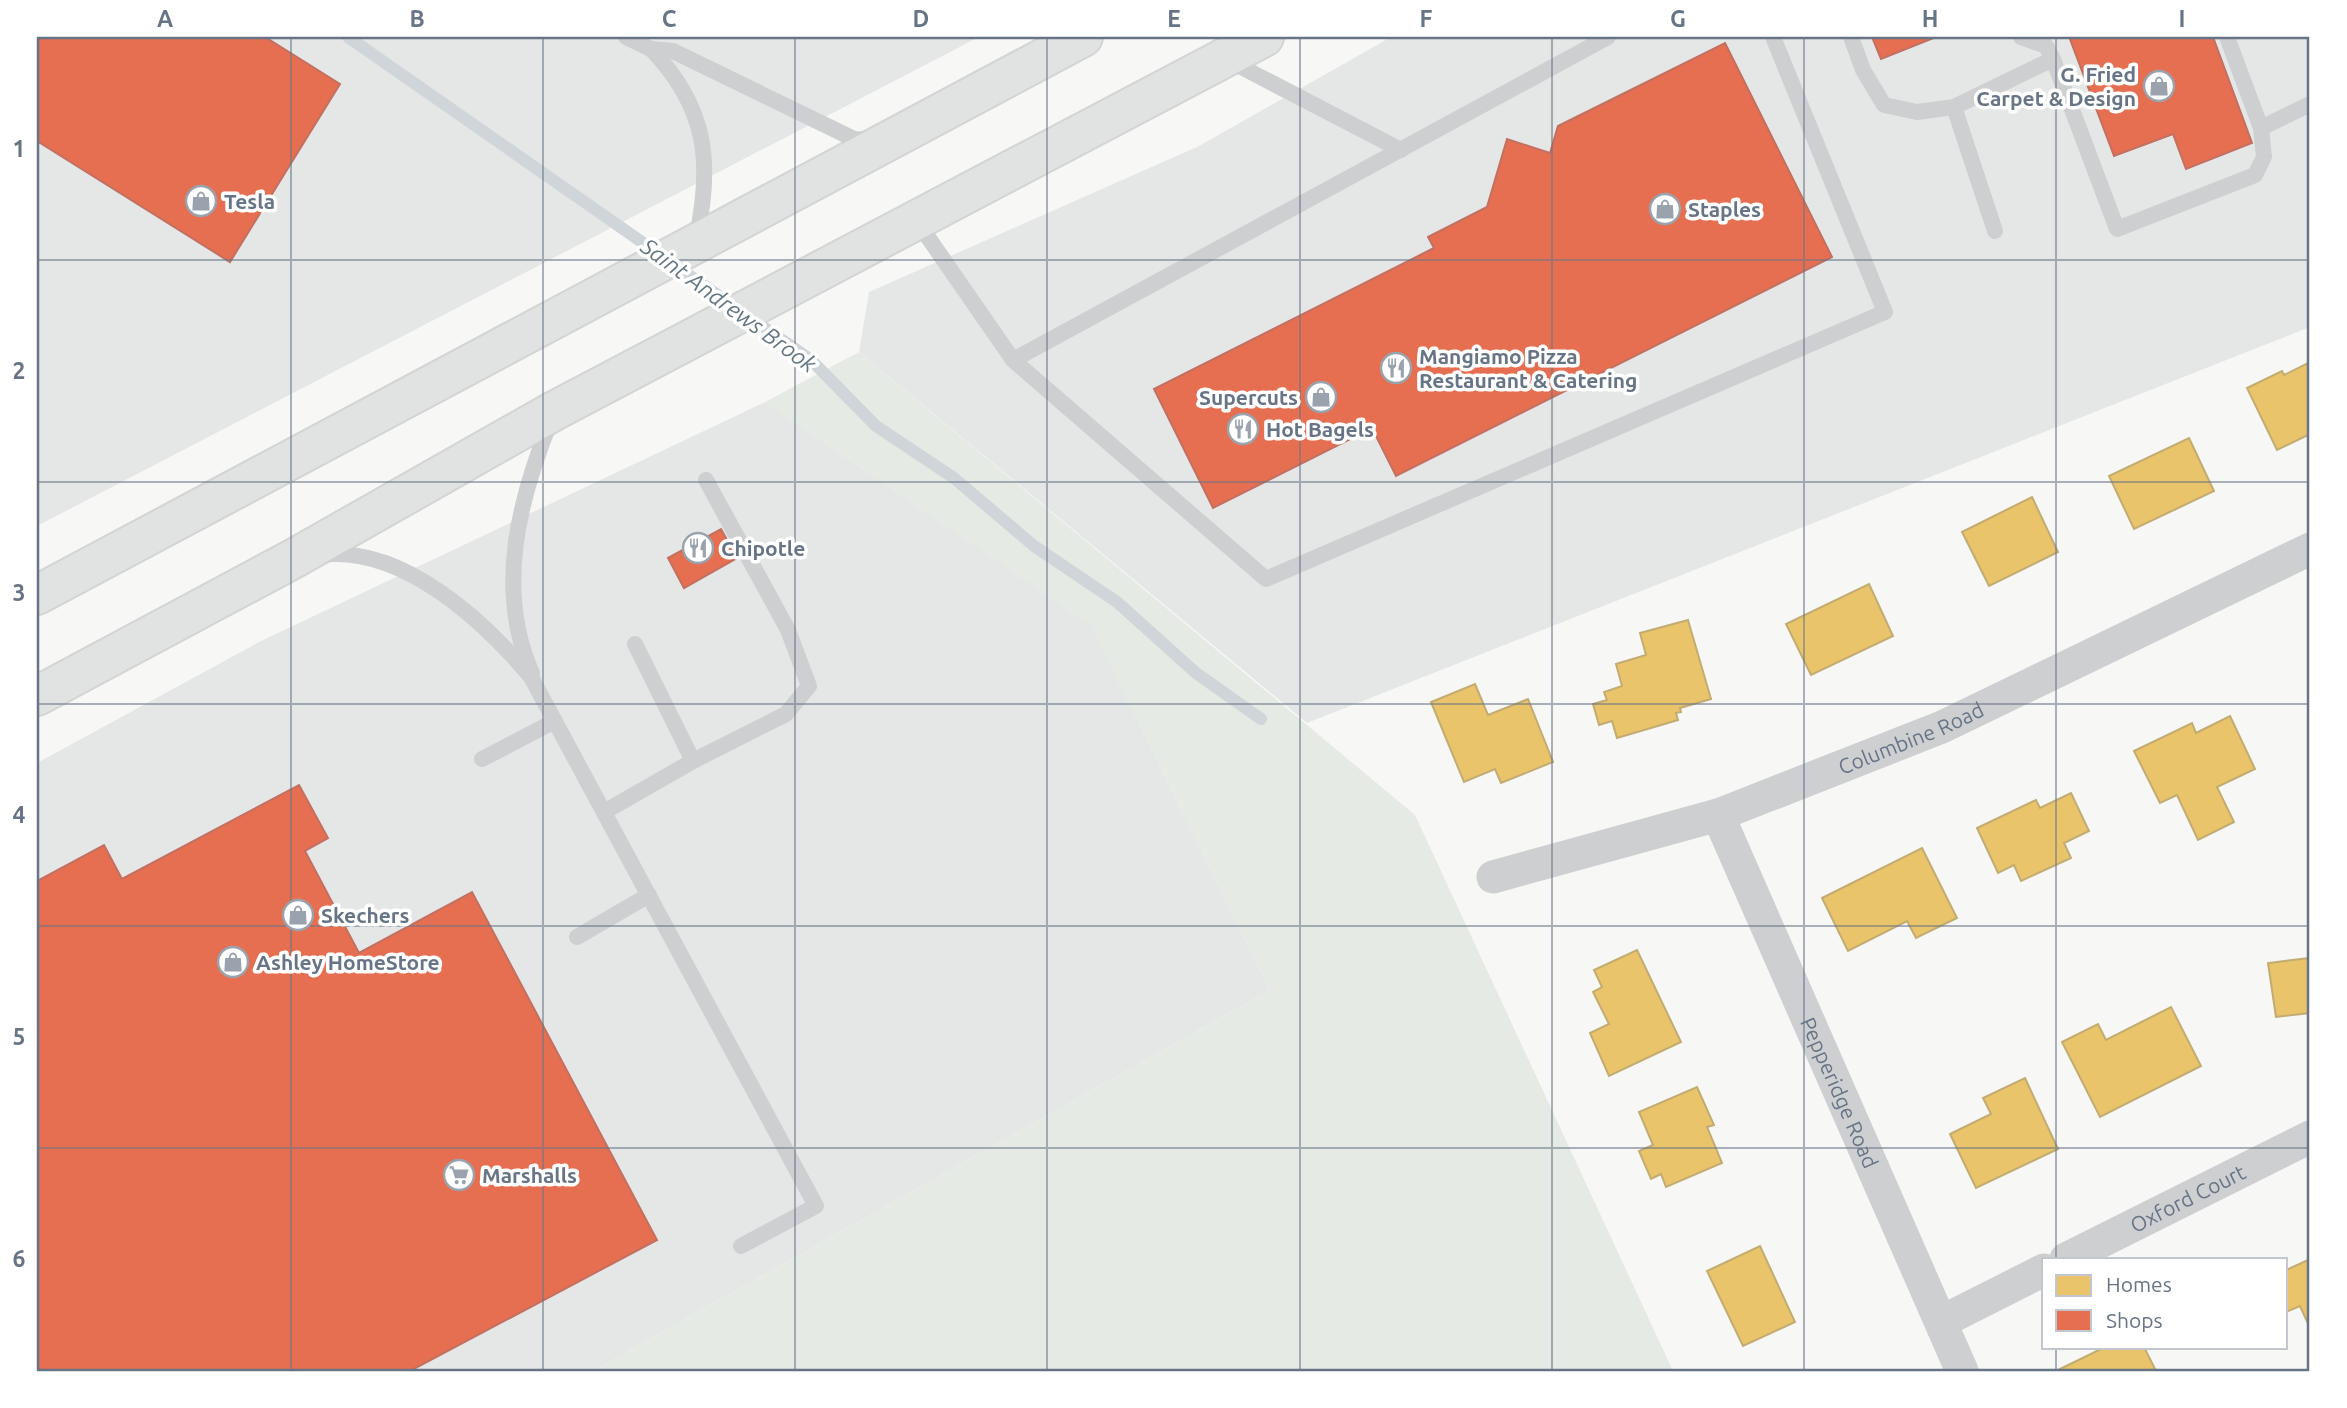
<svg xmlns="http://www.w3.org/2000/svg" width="2347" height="1408" font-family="Ubuntu,sans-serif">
<rect width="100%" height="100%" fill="#f7f7f6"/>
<!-- built -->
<path fill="#e5e7e7" d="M37,37H979L37,526Z
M1391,37H2310V327L1307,723L859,352L869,292L1199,146Z
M765,402L1090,624L1270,990L593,1371H37V763L261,641Z"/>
<!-- green -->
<path fill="#e6eae4" d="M859,352L1415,815L1673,1371H593L1270,990L1090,625L765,402Z"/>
<!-- homes -->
<path fill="#e9c46a" stroke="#c2ac72" stroke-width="2" d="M2310,362V434L2277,450L2247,388L2282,371L2284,375Z
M2189,438L2214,491L2134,529L2109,476Z
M2032,497L2058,552L1989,586L1962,532Z
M1869,584L1893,636L1811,675L1786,624Z
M1688,620L1711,699L1680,708L1681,712L1676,713L1678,720L1617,738L1612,721L1599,725L1593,704L1607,700L1604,692L1622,686L1616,664L1646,655L1640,633Z
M1475,684L1488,715L1528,699L1553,762L1501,783L1495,769L1464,782L1431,702Z
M2230,716L2255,769L2217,787L2234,822L2198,840L2177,795L2160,803L2134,751L2192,723L2196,733Z
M2071,793L2089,831L2064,843L2071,858L2021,881L2014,865L1998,873L1977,828L2036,800L2040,808Z
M1922,848L1957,918L1916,938L1907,921L1848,951L1822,898Z
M1637,950L1681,1042L1609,1076L1590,1033L1609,1024L1593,992L1602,987L1594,970Z
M2310,958V1013L2276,1017L2268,963Z
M2171,1007L2201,1066L2100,1117L2062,1042L2098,1024L2106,1040Z
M2025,1078L2058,1149L1976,1188L1950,1134L1991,1114L1983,1098Z
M1697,1087L1714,1125L1707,1127L1722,1163L1666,1187L1661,1174L1651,1179L1639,1151L1653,1145L1639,1112Z
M1760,1246L1795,1322L1743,1346L1707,1271Z
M2310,1259V1328L2300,1306L2286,1312V1270Z
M2105,1347H2144L2156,1371H2056Z"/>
<!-- shops -->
<path fill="#e76f51" stroke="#c17061" stroke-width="2" d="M37,37H265L340,84L230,262L37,141Z
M1872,37H1936L1881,59Z
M2076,37H2213L2252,143L2186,169L2173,134L2114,156L2070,39Z
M1725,43L1832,257L1396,476L1372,428L1213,508L1154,389L1434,248L1428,237L1487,207L1507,139L1550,153L1558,126Z
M721,529L737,558L684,588L668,558Z
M299,785L328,838L305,851L359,953L472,892L657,1240L410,1371H37V881L104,845L122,879Z"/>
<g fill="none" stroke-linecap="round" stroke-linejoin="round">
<!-- stream -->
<path stroke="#d0d5d9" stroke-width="12" d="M348,37L811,360L876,426L954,478L1034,546L1117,602L1196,673L1261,719"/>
<!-- highway casing -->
<g stroke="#d3d4d4" stroke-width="42">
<path id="highway" d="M37,595L1083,37
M37,696L293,559L554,411L1264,37"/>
</g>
<!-- lane -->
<path stroke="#cecfd1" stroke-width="16" d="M626,37L651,49L673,51L854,139L872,140
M1851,37L1863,70L1884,105L1917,112L1954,107
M2021,37L2046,46L2053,59
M2227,37L2261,128L2310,104
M651,49C707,107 713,163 696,240
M1226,59L1401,150
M916,220L1013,360L1266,579L1885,312L1773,37
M1995,231L1954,107L2053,59L2117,229L2255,175L2264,157L2261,128
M1013,360L1608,37
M321,555C402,545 483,620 531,677L816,1206L741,1246
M635,644L693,761
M532,673C495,590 519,499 551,420
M482,759L555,721
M604,812L693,761L786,714L809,686L788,630L706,480
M577,937L649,895"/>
<!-- street -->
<g stroke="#cecfd1" stroke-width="33">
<path id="s1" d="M1718,815L1962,1371"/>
<path id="s2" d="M1493,877L1718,815L1942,727L2310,549"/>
<path id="s3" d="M2066,1259L2310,1137"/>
<path d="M1941,1322L2044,1270"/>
</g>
<!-- highway -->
<use href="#highway" stroke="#e1e2e2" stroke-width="38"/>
</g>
<!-- grid -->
<path fill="none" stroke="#677486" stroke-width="2" stroke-opacity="0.55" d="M291,37V1371M543,37V1371M795,37V1371M1047,37V1371M1300,37V1371M1552,37V1371M1804,37V1371M2056,37V1259M37,260H2310M37,482H2310M37,704H2310M37,926H2310M37,1148H2310M2056,1347V1371"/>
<!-- icons -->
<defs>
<g id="shop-ring" transform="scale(1.575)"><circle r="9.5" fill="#fff" stroke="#99a2ad" stroke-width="1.5"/><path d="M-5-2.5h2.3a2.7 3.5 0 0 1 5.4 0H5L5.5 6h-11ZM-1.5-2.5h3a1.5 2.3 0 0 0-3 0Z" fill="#99a2ad"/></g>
<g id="restaurant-ring" transform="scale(1.575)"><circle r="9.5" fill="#fff" stroke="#99a2ad" stroke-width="1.5"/><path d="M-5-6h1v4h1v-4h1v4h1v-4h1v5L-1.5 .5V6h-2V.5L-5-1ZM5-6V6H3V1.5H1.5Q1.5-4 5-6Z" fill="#99a2ad"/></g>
<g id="supermarket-ring" transform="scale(1.575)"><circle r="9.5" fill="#fff" stroke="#99a2ad" stroke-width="1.5"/><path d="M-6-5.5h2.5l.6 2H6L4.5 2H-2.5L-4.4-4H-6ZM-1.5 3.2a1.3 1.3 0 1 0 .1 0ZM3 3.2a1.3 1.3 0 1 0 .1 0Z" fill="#99a2ad"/></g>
</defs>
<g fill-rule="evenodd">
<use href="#shop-ring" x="2159" y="86"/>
<use href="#shop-ring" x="201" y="201"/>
<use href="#shop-ring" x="1665" y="209"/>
<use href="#restaurant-ring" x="1396" y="368"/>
<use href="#shop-ring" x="1321" y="397"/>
<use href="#restaurant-ring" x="1243" y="429"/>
<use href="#restaurant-ring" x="698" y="548"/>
<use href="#shop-ring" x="298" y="915"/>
<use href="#shop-ring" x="233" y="962"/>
<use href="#supermarket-ring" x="459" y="1175"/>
</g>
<g text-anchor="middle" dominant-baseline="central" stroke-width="7" stroke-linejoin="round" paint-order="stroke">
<!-- poi labels -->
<g font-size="21" font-weight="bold" fill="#677486" stroke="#fff" text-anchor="start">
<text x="2136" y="74" text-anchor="end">G. Fried<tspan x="2136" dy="24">Carpet &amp; Design</tspan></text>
<text x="224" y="201">Tesla</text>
<text x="1688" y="209">Staples</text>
<text x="1419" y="356">Mangiamo Pizza<tspan x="1419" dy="24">Restaurant &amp; Catering</tspan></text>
<text x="1298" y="397" text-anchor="end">Supercuts</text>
<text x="1266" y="429">Hot Bagels</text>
<text x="721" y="548">Chipotle</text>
<text x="321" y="915">Skechers</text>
<text x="256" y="962">Ashley HomeStore</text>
<text x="482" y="1175">Marshalls</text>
</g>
<!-- street labels -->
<g font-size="21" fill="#677486" stroke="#fff">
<text stroke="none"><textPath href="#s2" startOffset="441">Columbine Road</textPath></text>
<text stroke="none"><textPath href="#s1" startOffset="303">Pepperidge Road</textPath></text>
<text stroke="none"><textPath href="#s3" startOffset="136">Oxford Court</textPath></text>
</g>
<!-- water labels -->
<g font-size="23" font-style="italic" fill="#637681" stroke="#fff">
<text transform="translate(729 305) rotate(36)">Saint Andrews Brook</text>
</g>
</g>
<!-- border -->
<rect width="2347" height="1408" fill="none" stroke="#ffffff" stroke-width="77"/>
<!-- legend -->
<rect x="2042" y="1258" width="245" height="91" fill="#ffffff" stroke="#c2c7cf" stroke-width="2"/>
<rect x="2056" y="1275" width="35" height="21" fill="#e9c46a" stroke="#c2c7cf" stroke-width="2"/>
<text x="2106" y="1292" font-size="21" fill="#677486">Homes</text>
<rect x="2056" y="1310" width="35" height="21" fill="#e76f51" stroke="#c2c7cf" stroke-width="2"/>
<text x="2106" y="1328" font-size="21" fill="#677486">Shops</text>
<rect x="38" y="38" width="2270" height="1332" fill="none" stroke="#677486" stroke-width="2.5"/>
<g font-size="23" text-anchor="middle" font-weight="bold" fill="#677486">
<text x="165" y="27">A</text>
<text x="417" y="27">B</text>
<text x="669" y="27">C</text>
<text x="921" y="27">D</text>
<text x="1174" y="27">E</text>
<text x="1426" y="27">F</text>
<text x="1678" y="27">G</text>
<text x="1930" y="27">H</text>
<text x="2182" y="27">I</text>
<text x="19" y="157">1</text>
<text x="19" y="379">2</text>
<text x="19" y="601">3</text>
<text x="19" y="823">4</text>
<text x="19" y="1045">5</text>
<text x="19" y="1267">6</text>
</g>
</svg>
